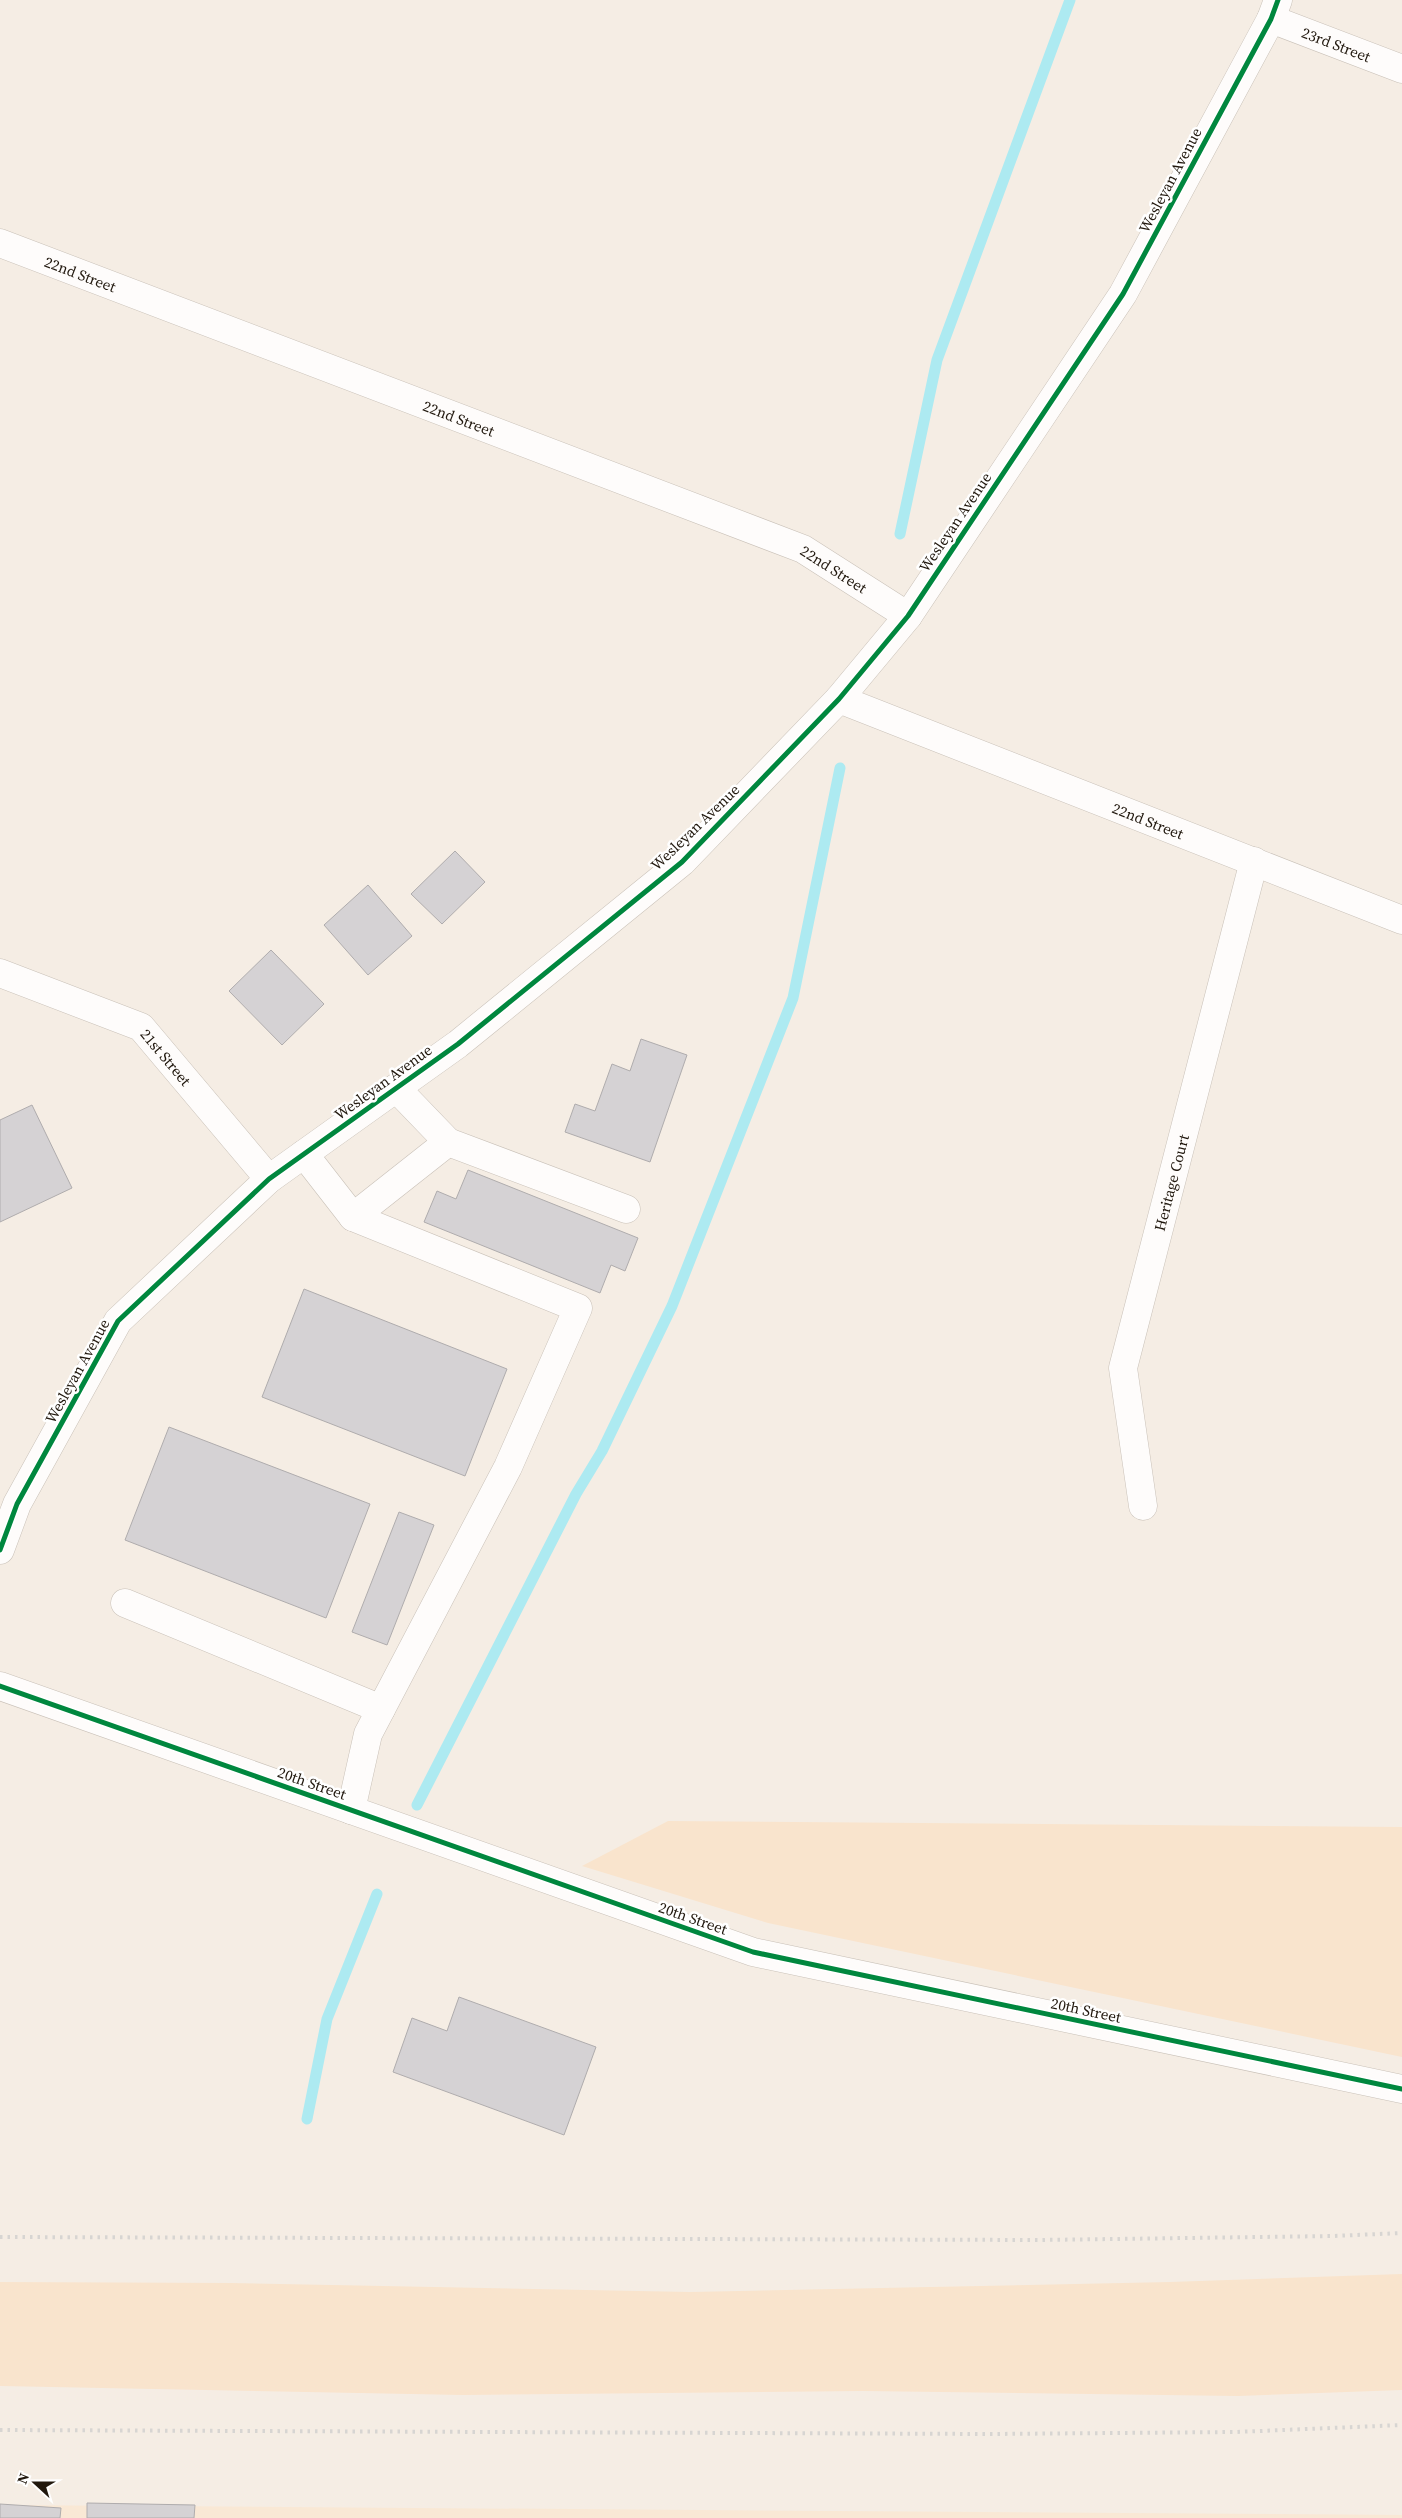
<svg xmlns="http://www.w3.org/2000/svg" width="1402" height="2518" font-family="'Source Serif 4',serif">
<rect width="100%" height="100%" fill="#f5ede4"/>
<!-- built -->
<path fill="#f9e8d5" d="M0,2505L1402,2515V2518H0Z"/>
<!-- green -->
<path fill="#f9e4cd" d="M668,1821L1402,1827V2057L768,1923L582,1866Z
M1402,2274V2390L1238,2396L863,2391L463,2395L0,2386V2282L231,2283L690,2292L1170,2282Z"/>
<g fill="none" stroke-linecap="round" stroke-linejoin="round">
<!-- stream -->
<path stroke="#adeaf1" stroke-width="11" d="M900,534L937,360L1070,0
M417,1805L576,1494L602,1451L672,1306L793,998L840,768
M307,2119L327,2019L377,1894"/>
</g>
<!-- building -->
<path fill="#d5d2d4" stroke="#afacad" d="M455,851L485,882L442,924L411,894Z
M368,885L412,936L368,975L324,925Z
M271,950L324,1004L282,1045L229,991Z
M641,1039L687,1055L650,1162L565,1132L575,1104L595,1111L612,1064L630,1071Z
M32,1105L72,1188L0,1222V1120Z
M468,1170L638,1238L625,1271L611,1265L600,1293L424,1222L437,1191L456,1199Z
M304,1289L507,1369L465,1476L262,1397Z
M169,1427L370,1504L326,1618L125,1540Z
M399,1512L434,1525L387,1645L352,1632Z
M459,1997L596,2047L564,2135L393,2072L412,2018L447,2031Z
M87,2503L195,2505L194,2518H87Z
M0,2504L61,2508L60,2518H0Z"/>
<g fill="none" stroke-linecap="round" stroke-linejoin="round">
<!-- minor casing -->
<g stroke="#c9c1b8" stroke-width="29">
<g id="minor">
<path id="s1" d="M1271,19L1402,69"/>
<path id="s2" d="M0,243L803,549L908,616"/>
<path id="s3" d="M839,699L1402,920"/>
<path id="s4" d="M0,973L141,1027L269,1179"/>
<path d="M448,1142L626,1209"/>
<path d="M304,1154L353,1217L578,1308L508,1467L368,1734L351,1810"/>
<path d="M353,1217L448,1142L396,1088"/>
<path id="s5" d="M1143,1506L1123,1368L1254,861"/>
<path d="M0,1550L17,1504L118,1321L269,1179L458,1044L682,862L839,699L908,616L1123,294L1271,19L1278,0"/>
<path d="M125,1603L381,1709"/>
<path d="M0,1686L753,1952L1402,2089"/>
</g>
</g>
<!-- minor -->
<use href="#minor" stroke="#fefcfb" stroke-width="28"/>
<!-- rail -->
<path stroke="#d7d5d2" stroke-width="4" stroke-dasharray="2.5 5" stroke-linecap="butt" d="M0,2237L1039,2240L1333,2236L1402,2233
M0,2430L990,2434L1236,2432L1402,2425"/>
<!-- cycleway casing -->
<g stroke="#fff" stroke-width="8">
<path id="cycleway" d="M0,1550L17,1504L118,1321L269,1179L458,1044L682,862L839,699L908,616L1123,294L1271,19L1278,0
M0,1686L753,1952L1402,2089"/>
</g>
<!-- cycleway -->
<use href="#cycleway" stroke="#00873e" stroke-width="5"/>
</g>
<g text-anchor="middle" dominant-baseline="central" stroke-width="5" stroke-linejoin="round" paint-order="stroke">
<!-- street labels -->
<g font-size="15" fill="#21180e" stroke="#fff">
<text stroke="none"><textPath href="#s1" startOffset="70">23rd Street</textPath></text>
<text transform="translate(1170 180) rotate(-62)">Wesleyan Avenue</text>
<text stroke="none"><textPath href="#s2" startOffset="86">22nd Street</textPath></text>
<text stroke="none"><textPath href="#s2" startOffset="491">22nd Street</textPath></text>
<text transform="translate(955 522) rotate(-56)">Wesleyan Avenue</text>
<text stroke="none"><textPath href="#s2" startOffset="896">22nd Street</textPath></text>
<text stroke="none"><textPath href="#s3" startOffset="332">22nd Street</textPath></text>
<text transform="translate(695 827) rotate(-44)">Wesleyan Avenue</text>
<text stroke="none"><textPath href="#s4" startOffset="190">21st Street</textPath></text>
<text transform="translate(383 1082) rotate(-36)">Wesleyan Avenue</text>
<text stroke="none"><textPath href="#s5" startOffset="331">Heritage Court</textPath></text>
<text transform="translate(77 1371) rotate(-61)">Wesleyan Avenue</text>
<text transform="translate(312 1783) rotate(19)">20th Street</text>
<text transform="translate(693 1918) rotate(19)">20th Street</text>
<text transform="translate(1086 2010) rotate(12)">20th Street</text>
</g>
</g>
<!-- north arrow -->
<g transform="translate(35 2483) rotate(291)" stroke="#ffffff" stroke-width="4" paint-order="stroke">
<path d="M0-4L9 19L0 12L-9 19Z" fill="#21180e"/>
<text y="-8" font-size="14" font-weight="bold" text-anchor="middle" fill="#21180e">N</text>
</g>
</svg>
